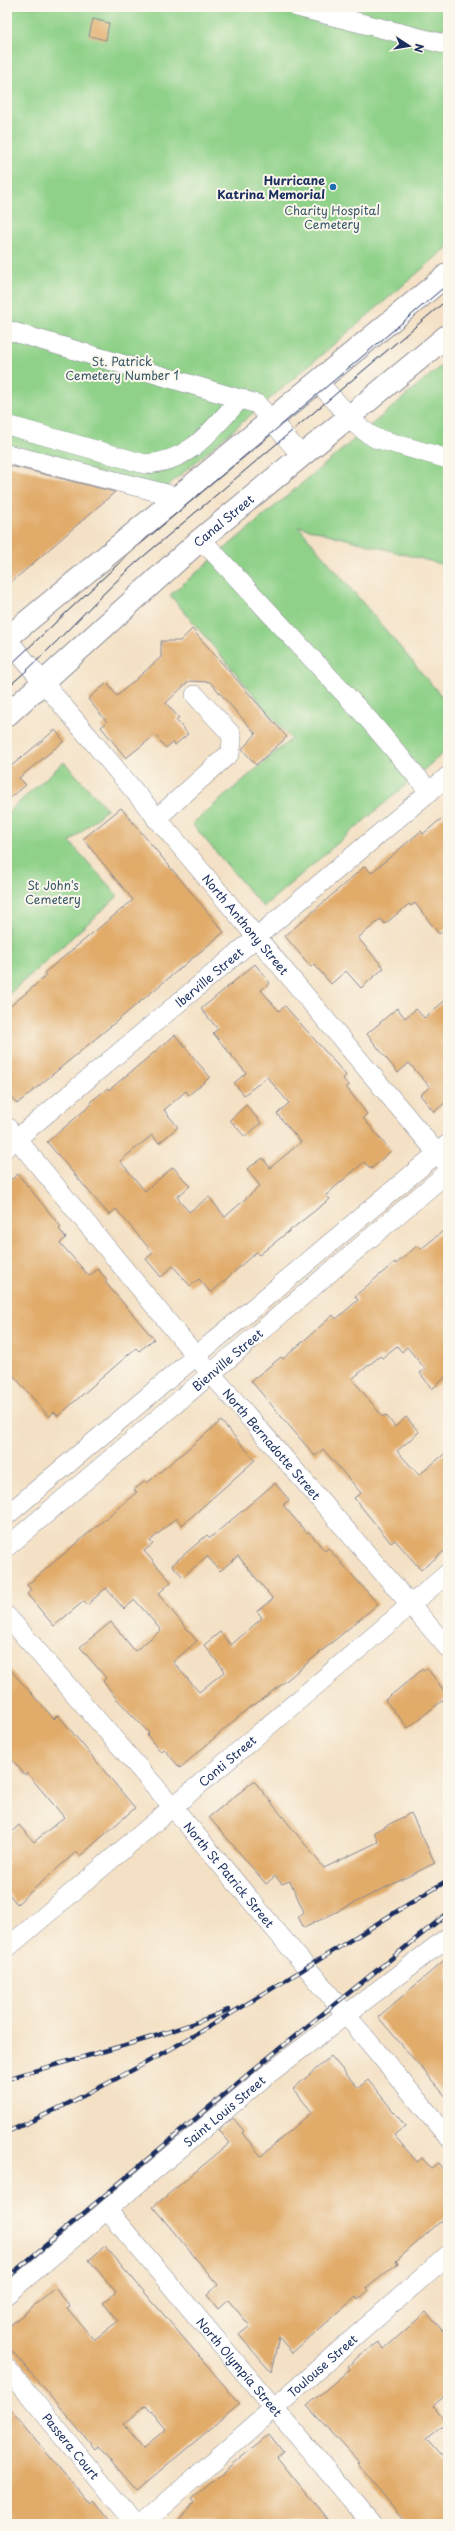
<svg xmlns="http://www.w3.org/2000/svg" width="455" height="2531" font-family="'Playpen Sans',sans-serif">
<rect width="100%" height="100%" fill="#fbf7ec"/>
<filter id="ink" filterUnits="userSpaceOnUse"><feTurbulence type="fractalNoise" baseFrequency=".025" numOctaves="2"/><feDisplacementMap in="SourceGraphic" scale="8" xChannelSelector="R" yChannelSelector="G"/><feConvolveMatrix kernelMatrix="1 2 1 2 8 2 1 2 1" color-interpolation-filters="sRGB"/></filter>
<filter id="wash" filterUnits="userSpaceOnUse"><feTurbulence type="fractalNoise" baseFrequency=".012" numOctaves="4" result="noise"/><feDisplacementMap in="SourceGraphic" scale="16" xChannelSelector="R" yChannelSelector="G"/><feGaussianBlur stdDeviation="0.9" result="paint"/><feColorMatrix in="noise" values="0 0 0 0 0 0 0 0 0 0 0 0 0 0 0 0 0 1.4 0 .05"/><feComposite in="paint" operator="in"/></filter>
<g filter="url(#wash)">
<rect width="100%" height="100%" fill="#f4e1c5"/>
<!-- green -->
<path fill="#8fd189" stroke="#558074" d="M7,7H448V149H446L448,166V247L164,489L7,450Z
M448,360V566L298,526L448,704V749L263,907L192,824L291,739L170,595Z
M64,762L107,809L70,842L118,896L7,996V813Z"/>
<g id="blocks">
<!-- building -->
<path fill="#e1ac6b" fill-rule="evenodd" d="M93,19L109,23L106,40L89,36Z
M7,465L115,492L7,586Z
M192,629L287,737L256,765L242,749L256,734L210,682L189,681L166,703L179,718L176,720L188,734L175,745L173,742L166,748L155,735L126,758L101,727L107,722L88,699L107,683L117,696L161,657V641H180Z
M55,730L64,741L19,778L26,785L7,801V763L10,767Z
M121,808L224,932L17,1104L7,1091V1009L46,976L44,973L133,900L83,839Z
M448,813V927L439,934L415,903L411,906L409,904L385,924L381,919L358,938L384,968L361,988L346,971L331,984L314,964L311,967L285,936L365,866L371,873L421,831L423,834Z
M255,964L270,983L261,990L279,1011L285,1006L346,1075L343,1079L349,1085L346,1087L367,1114L363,1118L391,1151L371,1169L364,1162L326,1195L330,1199L317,1209L259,1255L256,1252L211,1293L199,1279L190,1286L173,1266L161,1277L146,1259L153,1253L116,1209L109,1215L47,1142L92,1104L90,1102L108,1088L109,1090L175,1035L210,1077L189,1095L186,1091L164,1110L178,1127L159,1143L152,1135L120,1161L145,1191L173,1167L190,1186L177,1197L189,1212L209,1197L225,1217L260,1186L247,1169L263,1158L270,1168L301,1142L277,1114L289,1103L267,1077L244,1095L234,1083L246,1073L213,1033L218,1029L201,1009Z
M448,998V1100L434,1112L420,1095L430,1087L409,1063L398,1073L367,1034L397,1008L405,1018L416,1009L424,1018Z
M246,1105L261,1123L245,1137L230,1120Z
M18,1174L61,1227L59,1229L66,1238L60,1243L89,1276L98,1269L107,1280L105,1282L154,1339L139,1351L136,1348L58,1416L54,1412L49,1417L7,1368V1183Z
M448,1227V1375L432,1389L420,1373L425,1369L407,1347L402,1352L397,1346L382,1358L380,1356L352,1379L383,1417L386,1415L395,1427L406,1417L419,1432L397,1451L419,1475L448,1451V1548L421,1570L395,1540L391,1543L354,1498L361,1493L335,1463L323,1449L315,1456L251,1381L281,1357L283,1359L333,1315L336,1319L358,1300L355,1296L395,1262L396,1264L418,1245L421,1249Z
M221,1421L255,1460L182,1525L176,1518L150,1541L153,1544L144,1551L171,1582L158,1594L197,1641L173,1662L199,1692L225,1671L204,1645L220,1632L231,1645L262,1618L257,1611L273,1599L238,1556L220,1571L207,1556L183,1577L172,1565L207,1535L210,1538L275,1483L289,1500L283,1505L307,1533L309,1532L325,1551L328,1548L378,1604L281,1685L254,1705L253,1704L180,1768L164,1749L161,1752L147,1735L149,1733L116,1698L103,1681L106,1678L80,1647L111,1622L135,1651L161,1630L135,1600L124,1609L106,1588L87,1605L84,1601L54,1626L27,1594L31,1590L27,1585L137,1492L134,1490L145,1481L147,1483Z
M7,1666L54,1719L58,1715L135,1808L80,1856L76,1852L17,1904L7,1892V1836L19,1825L34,1842L64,1817L27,1773L25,1775L7,1754Z
M427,1668L448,1696L408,1728L385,1700L423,1669L424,1671Z
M254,1781L324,1868L378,1842L374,1832L411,1813L435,1863L304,1928L298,1917L304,1912L290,1881L282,1884L275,1876L266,1884L209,1817Z
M448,1957V2099L378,2017Z
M331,2056L358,2088L368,2080L390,2107L405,2126L394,2135L417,2162L422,2158L431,2168L438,2163L448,2175V2215L396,2261L398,2263L367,2288L369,2290L358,2300L356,2297L292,2353L279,2337L271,2372L239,2335L250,2326L228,2300L218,2309L207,2295L218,2285L153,2207L230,2143L219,2130L233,2118L244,2131L242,2133L261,2156L312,2112L293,2089Z
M105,2246L240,2404L136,2491L98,2446L95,2449L7,2345V2328L55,2288L70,2306L67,2308L94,2340L118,2321L103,2303L116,2292L89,2260ZM146,2405L166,2429L143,2448L124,2424Z
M426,2312L448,2337V2393L433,2406L446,2422L426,2439L448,2464V2519L442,2524H406L357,2463L359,2462L307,2406L350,2369L348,2366L359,2356L378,2342L384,2349Z
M7,2405L89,2504L92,2501L111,2524H13L7,2517Z
M269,2434L283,2452L277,2457L331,2524H172L194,2504L191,2500Z"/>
</g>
</g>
<g filter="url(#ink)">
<use href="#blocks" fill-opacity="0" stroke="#888892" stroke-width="1"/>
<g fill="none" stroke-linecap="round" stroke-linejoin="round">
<!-- minor casing -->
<g stroke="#888892" stroke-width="20">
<g id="minor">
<path d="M297,7L448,45"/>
<path d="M7,330L257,404L301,455"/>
<path d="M318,382L360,428L375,438L448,459"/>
<path d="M7,425L145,464C191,462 211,430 241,398"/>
<path d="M7,454L179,497"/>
<path d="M201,539L369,720L430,792"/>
<path id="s1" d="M7,639L448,1166"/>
<path d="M156,819L230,753L232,743L231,734L195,695"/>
<path id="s2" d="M7,1127L196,1356L448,1648"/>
<path id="s3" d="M7,1147L448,776"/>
<path d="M7,1515L448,1144"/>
<path id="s4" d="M7,1547L448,1172"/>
<path id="s5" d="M7,1616L172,1806L448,2137"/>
<path id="s6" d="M7,1948L448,1573"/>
<path id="s7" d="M108,2211L372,2524"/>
<path id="s8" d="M7,2294L267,2075L448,1937"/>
<path id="s9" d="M7,2368L135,2524"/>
<path id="s10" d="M142,2524L448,2255"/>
</g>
</g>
<!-- major casing -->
<g stroke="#888892" stroke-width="24">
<g id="major">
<path d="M7,638L448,274"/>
<path id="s11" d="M7,715L201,539L448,335"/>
</g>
</g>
<!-- minor -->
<use href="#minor" stroke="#fff" stroke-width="19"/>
<!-- major -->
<use href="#major" stroke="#fff" stroke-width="22"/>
<!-- tram -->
<path stroke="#1b2f5e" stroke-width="1" d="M7,668L131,552L448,284
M7,688C54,648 93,601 138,561L448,299"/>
<!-- rail casing -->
<g stroke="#1b2f5e" stroke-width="4.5">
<path id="rail" d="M7,2079C81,2056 156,2040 228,2010
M7,2132C162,2064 303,1968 448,1880
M7,2278L258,2066L448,1913"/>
</g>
<!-- rail -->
<use href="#rail" stroke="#fbf7ec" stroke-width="3" stroke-dasharray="9" stroke-linecap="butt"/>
</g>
</g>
<!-- markers -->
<circle fill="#1f6fb2" stroke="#fbf7ec" stroke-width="1.5" cx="333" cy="187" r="4"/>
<g text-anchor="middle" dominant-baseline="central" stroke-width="4" stroke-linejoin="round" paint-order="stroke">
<!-- poi labels -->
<g font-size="12" font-weight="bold" fill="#1b2f5e" stroke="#fbf7ec" text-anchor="end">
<text x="325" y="180">Hurricane<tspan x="325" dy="14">Katrina Memorial</tspan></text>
</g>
<!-- park labels -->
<g font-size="12" fill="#385869" stroke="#fbf7ec">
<text x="332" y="210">Charity Hospital<tspan x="332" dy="14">Cemetery</tspan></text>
<text x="122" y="361">St. Patrick<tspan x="122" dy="14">Cemetery Number 1</tspan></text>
<text x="53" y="885">St John's<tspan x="53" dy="14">Cemetery</tspan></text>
</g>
<!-- street labels -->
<g font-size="12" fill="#1b2f5e" stroke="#fbf7ec">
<text stroke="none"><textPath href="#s11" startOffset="291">Canal Street</textPath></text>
<text stroke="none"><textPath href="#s1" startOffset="372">North Anthony Street</textPath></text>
<text stroke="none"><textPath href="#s3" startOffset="264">Iberville Street</textPath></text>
<text stroke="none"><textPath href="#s4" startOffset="289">Bienville Street</textPath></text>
<text stroke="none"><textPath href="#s2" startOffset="413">North Bernadotte Street</textPath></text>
<text stroke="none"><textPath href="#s6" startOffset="289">Conti Street</textPath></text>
<text stroke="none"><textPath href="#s5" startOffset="341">North St Patrick Street</textPath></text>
<text stroke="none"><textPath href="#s8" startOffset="284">Saint Louis Street</textPath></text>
<text stroke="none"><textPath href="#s10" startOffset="240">Toulouse Street</textPath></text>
<text stroke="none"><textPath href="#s7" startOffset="204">North Olympia Street</textPath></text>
<text stroke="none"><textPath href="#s9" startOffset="101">Passera Court</textPath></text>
</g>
</g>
<!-- margin -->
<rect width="455" height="2531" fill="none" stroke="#fbf7ec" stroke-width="24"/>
<!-- north arrow -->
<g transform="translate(409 46) rotate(102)" stroke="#fbf7ec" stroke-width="3" paint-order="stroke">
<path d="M0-3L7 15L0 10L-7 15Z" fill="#1b2f5e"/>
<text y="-6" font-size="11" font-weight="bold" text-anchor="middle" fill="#1b2f5e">N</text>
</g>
</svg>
